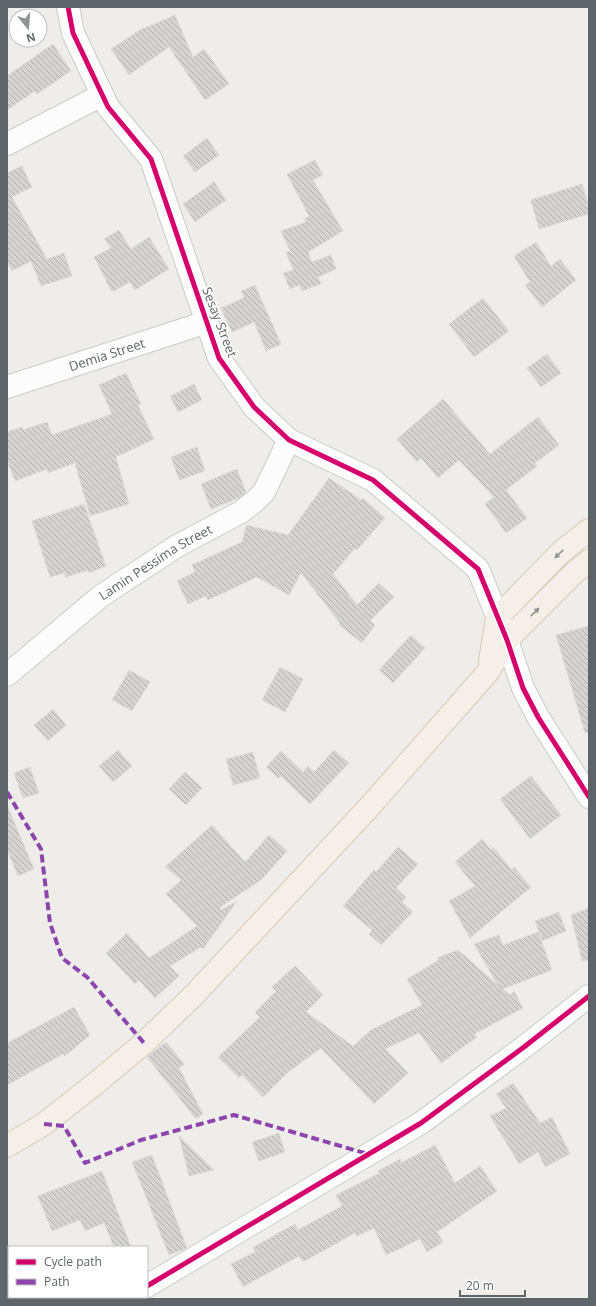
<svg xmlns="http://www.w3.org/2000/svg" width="596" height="1306" font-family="'Open Sans',sans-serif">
<defs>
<pattern id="building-back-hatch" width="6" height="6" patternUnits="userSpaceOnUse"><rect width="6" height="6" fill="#d6d4d3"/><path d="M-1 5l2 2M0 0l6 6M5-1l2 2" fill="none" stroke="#b1b0af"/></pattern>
</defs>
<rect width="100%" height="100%" fill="#efedea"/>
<!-- building -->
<path fill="url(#building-back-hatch)" stroke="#dedcd9" d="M175,15L193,57L204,49L229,84L205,100L169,47L129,75L111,49L140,30Z
M53,44L71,71L37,94L35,91L7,110V76Z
M207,138L219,155L195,172L183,156Z
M315,160L323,175L313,180L343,231L308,252L312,262L331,255L336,269L318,277L321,284L302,291L299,285L290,289L283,273L293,270L286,252L290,251L281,231L306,222L304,219L309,216L287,174Z
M22,166L32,187L12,197L47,259L64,253L72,276L41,286L31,261L12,271L7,261V173Z
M214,182L226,200L195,222L183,204Z
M582,184L589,207V214L539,229L531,200Z
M119,230L131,249L149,237L169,269L135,290L130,282L112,292L94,257L111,248L104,239Z
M536,242L551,266L560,259L576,280L542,307L525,285L530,282L514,256Z
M255,285L281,344L266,351L254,322L232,332L221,308L244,298L241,291Z
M483,298L509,331L474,357L449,324Z
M547,354L561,373L541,387L527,368Z
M126,373L141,404L138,405L154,439L116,457L129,504L90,516L75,463L48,473L47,469L15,481L7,461V432L22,427L23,430L47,422L52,435L112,414L99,385Z
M194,384L202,400L178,412L170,396Z
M443,399L490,454L538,417L559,445L535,463L537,466L506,490L527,518L506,533L485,504L494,497L459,460L438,478L421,458L417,462L397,439Z
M197,447L205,471L179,480L171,457Z
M237,469L246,492L239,498L211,509L201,484Z
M329,478L361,500L363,498L385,518L357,550L355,548L333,574L357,605L379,583L394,597L370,621L375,625L362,643L339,625L340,623L301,573L289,595L257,577L208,600L206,596L188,604L177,581L195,572L192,565L242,542L246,525L288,535Z
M84,504L106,566L89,573L88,570L66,577L64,573L50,577L32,521Z
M589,626V732L585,733L556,635Z
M411,635L425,648L393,683L379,670Z
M280,667L303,679L285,712L262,700Z
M129,670L150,682L132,711L112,700Z
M53,709L66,725L48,741L34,725Z
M118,750L132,766L113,782L99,766Z
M334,750L349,763L310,804L281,776L278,778L266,767L281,751L303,772L308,766L314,772Z
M253,752L260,778L233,785L226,759Z
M30,767L39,793L23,798L14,773Z
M185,772L202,788L186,805L169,789Z
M531,776L561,815L530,839L500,799Z
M7,805L34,869L18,876L7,850Z
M212,825L245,862L269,835L287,851L261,880L219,908L221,910L237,901L203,949L201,947L170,966L179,976L155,998L139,980L135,984L106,953L127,933L149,958L197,926L166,894L181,880L165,867Z
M482,839L491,850L493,847L512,870L514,867L531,887L470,938L449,901L475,886L455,862Z
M398,847L418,864L396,888L406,897L402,902L413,912L381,945L369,934L372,930L343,906L374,870L376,872Z
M589,908V960L582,961L571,915Z
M559,912L566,931L542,941L535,921Z
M538,932L552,970L503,989L510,995L514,991L523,1008L474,1034L477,1037L441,1063L419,1033L385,1049L408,1073L374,1104L321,1048L287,1073L263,1097L242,1075L239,1078L218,1057L260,1017L255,1012L276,991L272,987L295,966L323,995L306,1012L353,1046L371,1030L422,1005L407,979L439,960L437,958L458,950L498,985L474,944L499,935L503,945Z
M74,1007L90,1035L65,1056L63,1054L7,1085V1043Z
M166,1042L184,1064L179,1068L203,1114L196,1119L147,1057Z
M513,1083L540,1123L552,1117L570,1154L545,1167L538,1152L519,1164L490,1116L506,1108L496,1094Z
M279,1133L285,1152L259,1161L252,1142Z
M179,1136L214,1170L189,1176Z
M435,1145L455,1183L480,1166L497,1191L437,1232L443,1242L427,1252L420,1239L386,1255L374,1228L357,1236L355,1233L303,1262L299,1256L243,1287L231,1264L255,1252L253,1247L295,1224L298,1230L342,1206L336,1195L380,1173L378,1171L400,1159L401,1163Z
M152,1155L187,1248L169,1255L132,1162Z
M102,1171L131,1247H114L104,1223L85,1231L80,1220L52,1231L38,1196Z"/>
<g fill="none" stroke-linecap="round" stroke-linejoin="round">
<!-- street casing -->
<g stroke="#cbcbca" stroke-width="24">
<g id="street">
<path d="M68,7L73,33L108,107L151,159L219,358L254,407L289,440L373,480L478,569L507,640L523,688L538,717L589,797"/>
<path d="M7,144L102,95"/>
<path id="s1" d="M7,387L207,322"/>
<path id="s2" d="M7,675L101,596L177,546L241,512L255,501L264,492L289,440"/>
<path d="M147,1286L421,1123L524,1047L589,996"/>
<path d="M125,1299L128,1297"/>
</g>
</g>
<!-- primary casing -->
<g stroke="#d6cbb8" stroke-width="24">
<path id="primary" d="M490,661L497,618L561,552L589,530
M7,1146L44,1124L95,1084L144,1043L193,996L371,805L488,672L507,640L574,573L589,561"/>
</g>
<!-- street -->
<use href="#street" stroke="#fdfcfc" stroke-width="22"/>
<!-- primary -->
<use href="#primary" stroke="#f4f0e9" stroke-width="22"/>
<!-- quiet -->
<path stroke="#8e44ad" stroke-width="4" stroke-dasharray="8 4" stroke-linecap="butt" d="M7,792L41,849L50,923L62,958L87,977L144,1043
M44,1124L64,1126L85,1163L141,1140L234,1115L368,1154"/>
<!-- cycleway casing -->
<g stroke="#fff" stroke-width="8">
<path id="cycleway" d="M68,7L73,33L108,107L151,159L219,358L254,407L289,440L373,480L478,569L507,640L523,688L538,717L589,797
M147,1286L421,1123L524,1047L589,996"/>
</g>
<!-- cycleway -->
<use href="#cycleway" stroke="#d6006c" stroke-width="5"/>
</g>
<!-- one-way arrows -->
<defs><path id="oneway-solid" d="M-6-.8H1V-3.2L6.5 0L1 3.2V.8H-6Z"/></defs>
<g fill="#939595">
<use href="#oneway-solid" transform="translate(559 554) rotate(137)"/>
<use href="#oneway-solid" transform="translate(535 612) rotate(-44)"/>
</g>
<g text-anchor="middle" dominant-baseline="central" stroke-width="3" stroke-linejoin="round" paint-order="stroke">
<!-- street labels -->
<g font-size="13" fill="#5f6468" stroke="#fff">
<text transform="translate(220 322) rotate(69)">Sesay Street</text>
<text stroke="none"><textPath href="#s1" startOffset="105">Demia Street</textPath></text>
<text stroke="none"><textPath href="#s2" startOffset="187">Lamin Pessima Street</textPath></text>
</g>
</g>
<!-- border -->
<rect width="596" height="1306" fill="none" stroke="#5f6468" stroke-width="16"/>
<!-- legend -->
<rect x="8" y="1246" width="140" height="52" fill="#ffffff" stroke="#bfc1c3"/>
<rect x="16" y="1259" width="20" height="6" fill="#d6006c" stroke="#bfc1c3"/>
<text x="44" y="1266" font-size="12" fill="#5f6468">Cycle path</text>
<rect x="16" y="1279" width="20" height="6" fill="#8e44ad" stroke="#bfc1c3"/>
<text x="44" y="1286" font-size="12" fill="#5f6468">Path</text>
<!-- north arrow -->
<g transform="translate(28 28) rotate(163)"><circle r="19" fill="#ffffff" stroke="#bfc1c3"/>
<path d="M0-3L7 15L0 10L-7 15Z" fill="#919496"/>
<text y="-6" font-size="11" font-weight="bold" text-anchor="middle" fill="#5f6468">N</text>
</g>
<!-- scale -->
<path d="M460 1290v6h65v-6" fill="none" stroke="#5f6468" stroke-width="2"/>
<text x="466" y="1290" font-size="12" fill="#5f6468" stroke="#ffffff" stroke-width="3" paint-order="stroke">20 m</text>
</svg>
